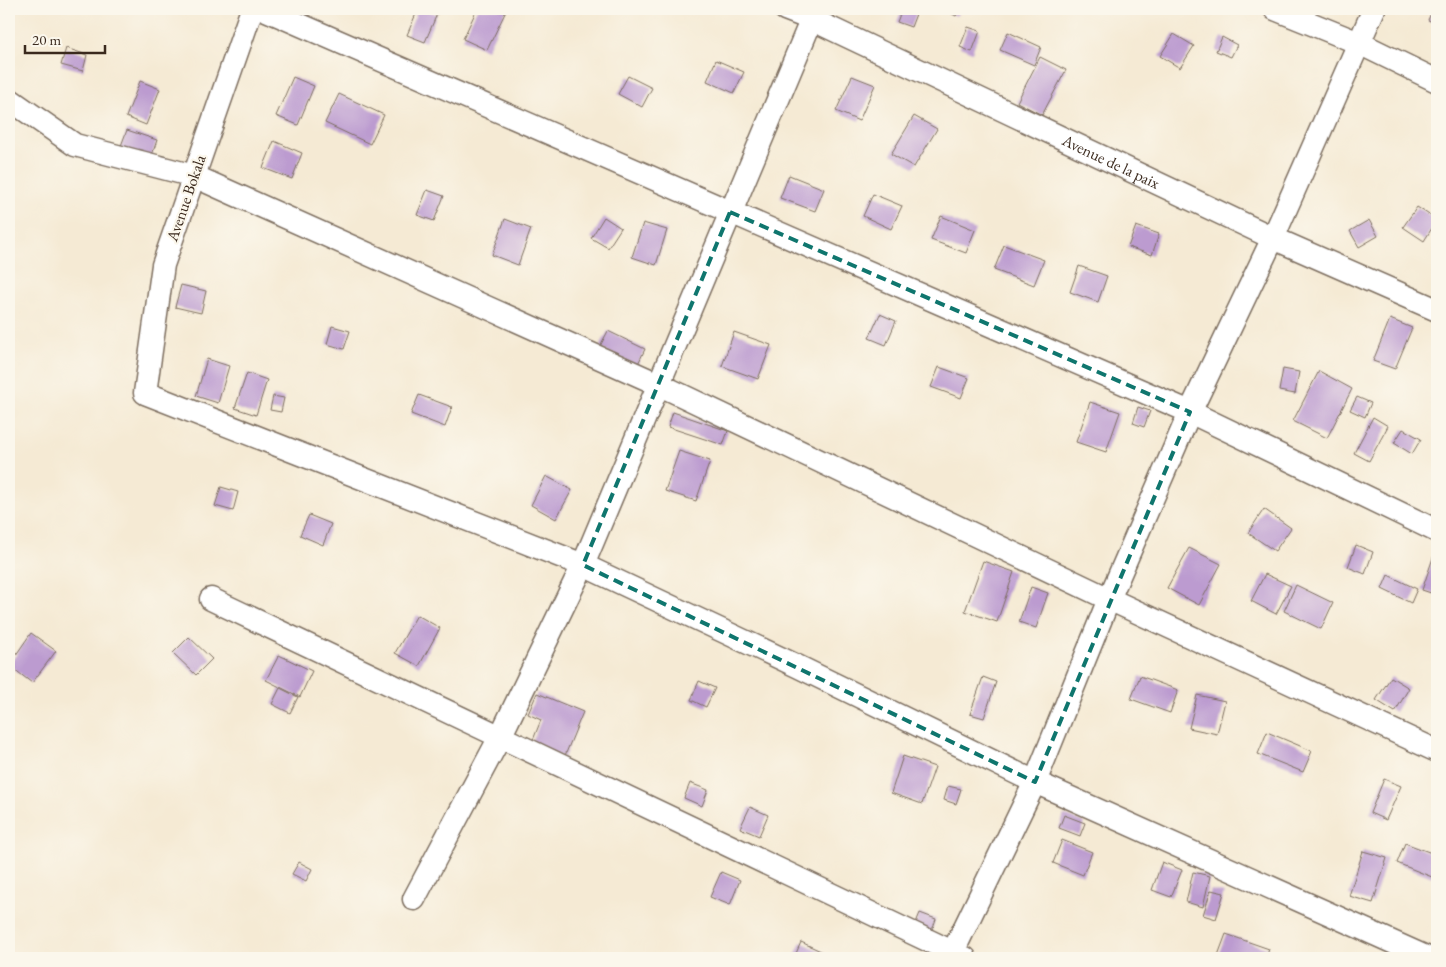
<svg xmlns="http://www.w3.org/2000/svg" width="1446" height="967" font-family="'EB Garamond',serif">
<rect width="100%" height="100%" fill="#fbf7ec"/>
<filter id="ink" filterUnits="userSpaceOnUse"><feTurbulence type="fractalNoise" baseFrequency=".02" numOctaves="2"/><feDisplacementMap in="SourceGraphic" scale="10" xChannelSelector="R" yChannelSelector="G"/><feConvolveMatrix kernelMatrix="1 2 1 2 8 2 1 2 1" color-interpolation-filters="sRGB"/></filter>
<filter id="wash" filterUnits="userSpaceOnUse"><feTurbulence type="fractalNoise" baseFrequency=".0096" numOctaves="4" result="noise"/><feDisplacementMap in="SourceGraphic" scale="20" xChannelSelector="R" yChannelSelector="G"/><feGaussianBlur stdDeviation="1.12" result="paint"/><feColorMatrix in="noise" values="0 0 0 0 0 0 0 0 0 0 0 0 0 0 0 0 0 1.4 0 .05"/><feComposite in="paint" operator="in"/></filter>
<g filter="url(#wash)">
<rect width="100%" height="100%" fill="#f5ead4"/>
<g id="blocks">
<!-- building -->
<path fill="#bc9bd0" d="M418,9H422L437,14L425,42L407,35Z
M477,9H507L487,50L463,39Z
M902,9L916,14L911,27L897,22Z
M943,9H961L956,16Z
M1433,9H1437V24L1428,20Z
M968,27L980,31L972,52L960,47Z
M1008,32L1041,47L1034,65L1000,50Z
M1174,34L1194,46L1180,68L1160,56Z
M1222,37L1237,45L1231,57L1216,51Z
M66,48L87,55L83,71L61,65Z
M1040,57L1066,70L1042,115L1017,102Z
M716,60L744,72L734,93L707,81Z
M628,76L652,88L642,107L618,94Z
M852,76L875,85L859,121L836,111Z
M293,77L314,86L298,125L276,116Z
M140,81L160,89L146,125L126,117Z
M339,94L384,115L370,144L325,123Z
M914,116L937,129L914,167L891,154Z
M127,130L157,140L150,161L119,151Z
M274,141L302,153L292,179L263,168Z
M789,175L824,189L815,211L780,198Z
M427,190L444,196L434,221L417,215Z
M873,194L902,206L891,229L863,216Z
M1417,207L1437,220L1424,241L1403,227Z
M941,216L975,230L966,253L931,240Z
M604,217L621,228L608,248L591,238Z
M505,219L531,229L518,265L492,255Z
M1369,220L1378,236L1359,247L1350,231Z
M643,223L667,230L656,265L632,257Z
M1136,226L1159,234L1152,255L1128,247Z
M1004,245L1044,260L1034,285L994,270Z
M1079,266L1107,276L1098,302L1070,292Z
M181,285L206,291L201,313L175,307Z
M880,314L896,321L886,345L869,338Z
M1390,319L1412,328L1395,369L1373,361Z
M332,326L350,331L344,349L327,344Z
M608,331L645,349L637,366L599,348Z
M734,332L771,345L758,379L722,366Z
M207,359L229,366L218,403L196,396Z
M939,367L969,378L961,398L931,387Z
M1283,369L1299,372L1295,394L1279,391Z
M1319,371L1352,389L1327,438L1293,421Z
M247,373L267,380L256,415L235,408Z
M419,395L452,407L445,427L411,414Z
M273,396L284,398L281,412L270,410Z
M1357,397L1371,403L1365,417L1350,410Z
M1090,402L1120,412L1106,452L1076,442Z
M1138,407L1150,411L1144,427L1133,423Z
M673,412L728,431L723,445L668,427Z
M1373,417L1388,426L1369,461L1354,453Z
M1403,429L1421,439L1412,454L1394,443Z
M679,451L710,461L696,501L665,491Z
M546,476L572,490L556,519L531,505Z
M221,487L238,492L233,511L215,506Z
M1264,509L1291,528L1275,551L1248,533Z
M309,515L331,524L323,545L300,535Z
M1356,545L1373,552L1365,574L1348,567Z
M1189,548L1221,564L1199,605L1167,588Z
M1435,552L1437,553V595L1422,590Z
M983,561L1014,572L997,622L965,611Z
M1265,574L1291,586L1276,614L1251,601Z
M1388,575L1417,589L1411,603L1382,589Z
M1296,585L1333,603L1321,629L1284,611Z
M1031,587L1048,593L1036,628L1019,622Z
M417,615L440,628L419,666L395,653Z
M31,633L56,651L32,683L9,665Z
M189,637L212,659L196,675L173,653Z
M279,655L312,671L300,697L266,680Z
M1140,676L1178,690L1170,713L1131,699Z
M983,677L996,682L984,718L970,714Z
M1391,677L1409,688L1395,712L1376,700Z
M699,681L715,688L706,707L691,700Z
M280,688L298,697L290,713L272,704Z
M537,693L583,712L564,758L531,745L541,720L528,714Z
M1197,695L1225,701L1217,734L1189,728Z
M1267,732L1312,751L1303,772L1258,754Z
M903,756L935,767L922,804L891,793Z
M1384,779L1401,786L1386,820L1370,813Z
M690,783L708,790L702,806L684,798Z
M948,786L961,789L956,804L944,800Z
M750,807L768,815L759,836L740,828Z
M1064,815L1085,823L1080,836L1059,828Z
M1062,840L1092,852L1083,875L1053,863Z
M1405,843L1437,855V865L1432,877L1397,863Z
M1363,851L1387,858L1373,903L1349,896Z
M299,862L312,869L306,881L292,874Z
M1162,862L1182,870L1171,897L1152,890Z
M721,872L740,880L730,905L710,897Z
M1193,872L1210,876L1203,907L1186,902Z
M1211,890L1224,893L1216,919L1203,915Z
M920,913L936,919L930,936L913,930Z
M1226,934L1269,949L1266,958H1217Z
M801,942L836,958H794Z"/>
</g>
</g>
<g filter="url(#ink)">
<use href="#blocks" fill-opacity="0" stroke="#7c6d5e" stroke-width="1"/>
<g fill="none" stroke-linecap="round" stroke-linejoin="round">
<!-- minor casing -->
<g stroke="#7c6d5e" stroke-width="25">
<g id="minor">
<path d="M252,9L163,265L145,393L583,565L797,666L1035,782L1428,958"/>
<path d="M264,9L1190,412L1437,531"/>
<path id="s1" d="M785,9L811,19L1273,238L1437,310"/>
<path d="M1275,9L1359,43L1437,81"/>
<path d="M9,99L75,145L194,176L658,384L1109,599L1437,751"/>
<path d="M211,599L965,958"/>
<path d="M414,899L500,737L583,565L816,9"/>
<path d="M950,958L1035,782L1109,599L1190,412L1273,238L1374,9"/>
</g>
</g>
<!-- minor -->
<use href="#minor" stroke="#fff" stroke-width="22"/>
</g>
</g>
<!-- marked area -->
<path fill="none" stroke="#0f766e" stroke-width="4" stroke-dasharray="10 6" stroke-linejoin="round" d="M730,212L1190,412L1035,782L583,565Z"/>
<g text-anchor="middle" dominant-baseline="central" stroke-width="4.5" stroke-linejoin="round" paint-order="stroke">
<!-- street labels -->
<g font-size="16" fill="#3b2a1e" stroke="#fbf7ec">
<text stroke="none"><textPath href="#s1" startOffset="360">Avenue de la paix</textPath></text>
<text transform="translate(186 198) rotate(-71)">Avenue Bokala</text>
</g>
</g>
<!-- margin -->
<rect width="1446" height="967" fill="none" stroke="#fbf7ec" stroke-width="30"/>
<!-- scale -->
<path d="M25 45v8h80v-8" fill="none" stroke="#3b2a1e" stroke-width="2.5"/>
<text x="32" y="45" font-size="15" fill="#3b2a1e" stroke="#fbf7ec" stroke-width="4" paint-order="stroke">20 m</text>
</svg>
